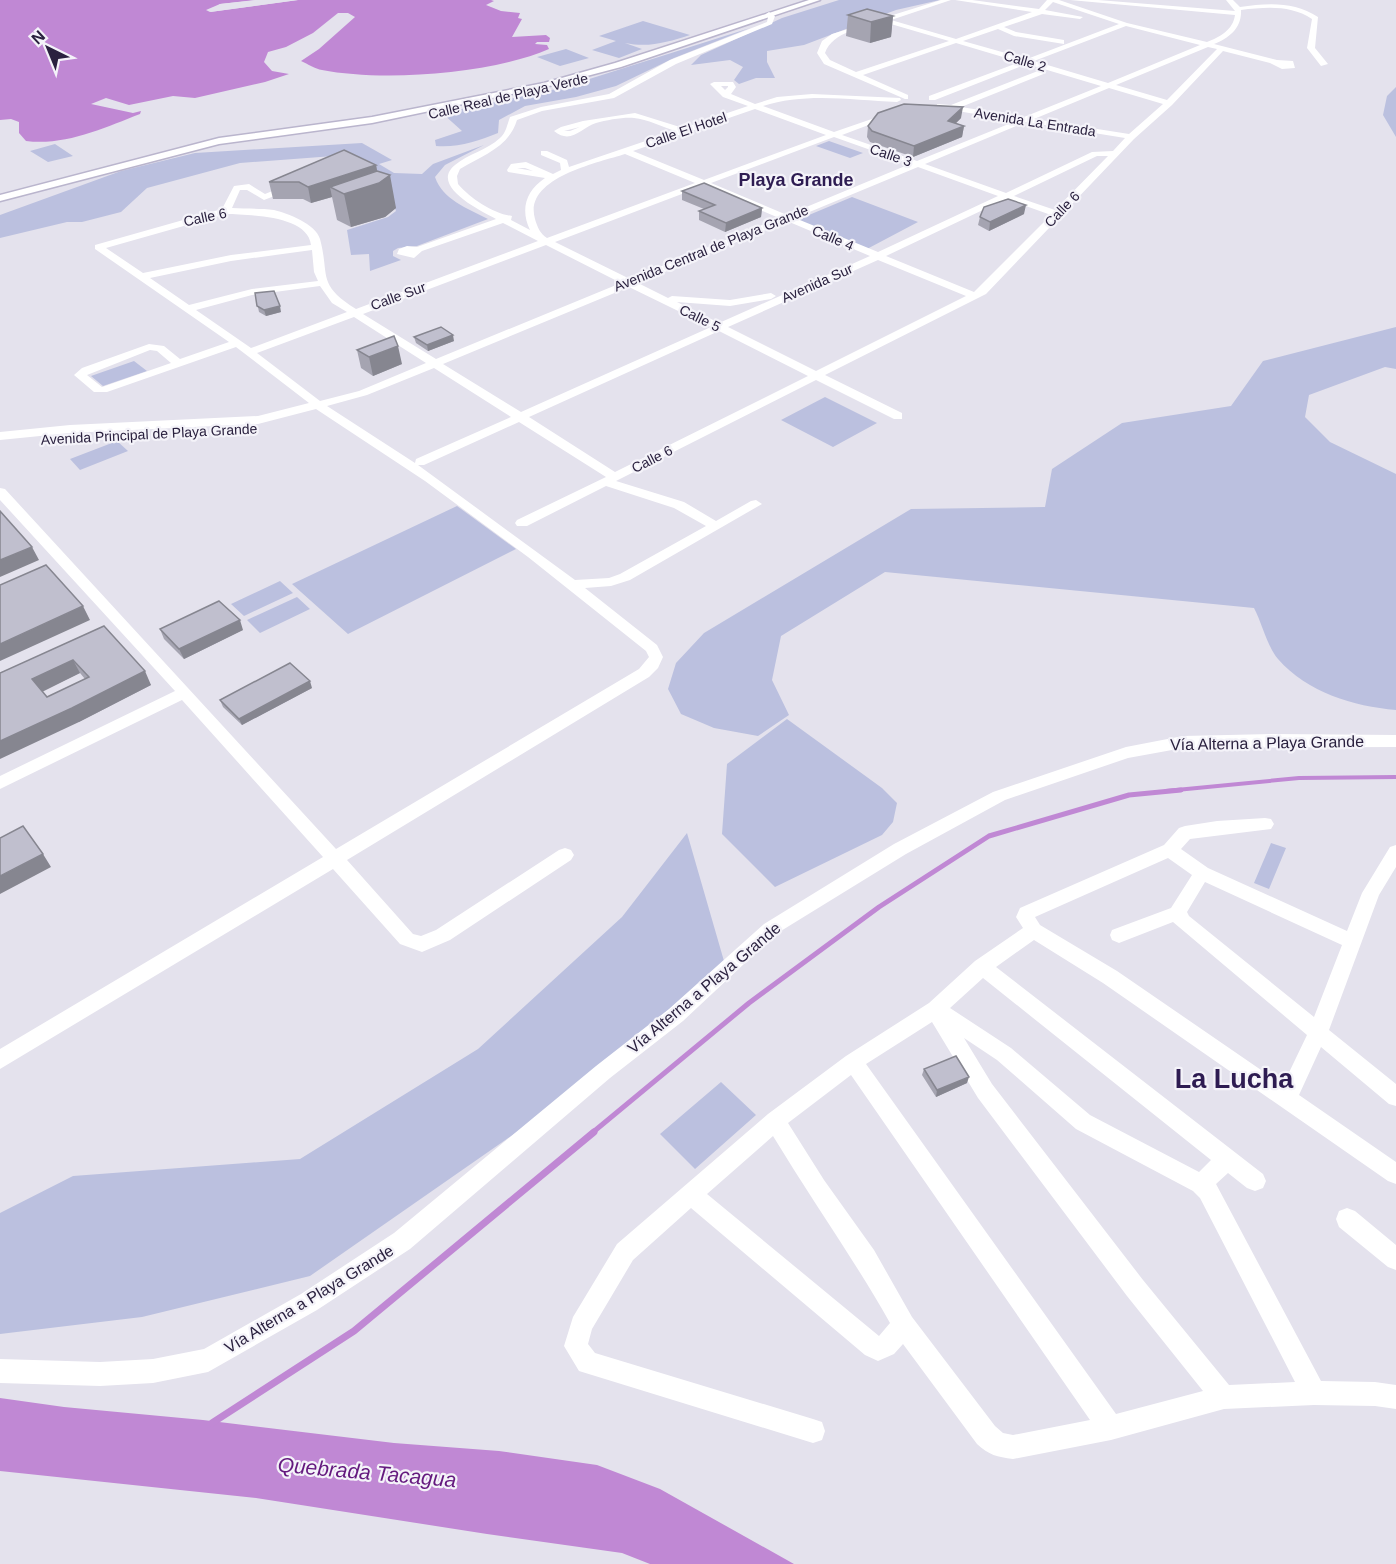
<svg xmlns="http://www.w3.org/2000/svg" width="1396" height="1564" font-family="Helvetica,sans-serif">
<rect width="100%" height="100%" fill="#e4e2ed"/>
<!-- green -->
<path fill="#bbc0df" d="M839,0H940L896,10L804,45L767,51V62L775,78H756L739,84L734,80L743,67L730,60L691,65L701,55L782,18Z
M643,21L690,35C668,42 649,48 625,43L642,49L619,58L592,50L616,41L599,36Z
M750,28L674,58L616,86L576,97L525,106L499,120L498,133C479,141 457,148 436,146L435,140L462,131L442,113L561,88Z
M566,49L589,58L560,66L537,57Z
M1396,87V137L1383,115L1387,96Z
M829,141L863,153L850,158L816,146Z
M362,143L392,160L379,164L394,173L422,174L433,164L484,145L445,165L435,177C443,200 467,208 488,219L417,246L398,248L393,251V256L401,260L370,271L369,254L351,255L347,230L388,217L396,211L382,174L347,155L240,163L147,188L121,212L82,222H67L0,238V215L121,171L195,153Z
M55,144L73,156L48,162L30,151Z
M852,197L918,222L867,249L797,220Z
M1396,327V369L1385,367L1309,395L1305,417L1330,442L1396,474V710C1353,706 1308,693 1278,659C1267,646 1262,623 1254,608L885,572L781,636L772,680L789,715L758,736L714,728L681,714L668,689L676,663L704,633L911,509L1045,507L1052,469L1122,423L1231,406L1263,361Z
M134,361L147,371L103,386L91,376Z
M825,397L877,423L833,447L781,420Z
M117,441L128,451L80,470L70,459Z
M457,506L516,549L348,634L292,584Z
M280,581L293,593L244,616L231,604Z
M297,597L310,609L260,633L247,620Z
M787,719L882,788L897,803L893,822L882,835L775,887L722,834L727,764Z
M687,833L726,968L603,1072L310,1276L142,1317L0,1334V1213L73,1176L300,1159L478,1049L622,917Z
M1271,843L1286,848L1269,889L1254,883Z
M721,1082L756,1115L695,1169L660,1134Z"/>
<!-- water -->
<path fill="#c088d4" d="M0,0H255L220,4L210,12L298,0H491L494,1L486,5L501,11L520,13L518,18L522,19L512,37L546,35L550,38L549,42H537L535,44L547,45L549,49C492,74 383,82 322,70C315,69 308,64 301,61L319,49L355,17L348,13H338L313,33L286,47L268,52L264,62L272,71L289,74L265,82L195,98L173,96L129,105L106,98L91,104L133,113L141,111L140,114C104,128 65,146 26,141L19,133V122L11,119L0,120Z
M0,1398L64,1407L203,1420L394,1443L499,1451L597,1465L660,1489L794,1564H650L622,1553L487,1534L256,1498L0,1471Z"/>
<!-- pier -->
<path fill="#e4e2ed" d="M258,0L256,3L217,8L277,0H298L210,12L206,10L220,4Z"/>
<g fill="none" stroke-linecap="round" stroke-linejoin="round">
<!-- stream-far2 -->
<path stroke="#c088d4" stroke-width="4" d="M1166,791L1299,778L1396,777"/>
<!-- stream-far1 -->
<path stroke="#c088d4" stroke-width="5" d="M592,1133L749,1003L879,907L989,836L1129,795L1181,790"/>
<!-- stream -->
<path stroke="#c088d4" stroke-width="7" d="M212,1423L354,1331L594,1132"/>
<!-- secondary casing -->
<g stroke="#bab5cd" stroke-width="3">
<path id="secondary" d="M809,0H820L621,67L545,87L372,123L219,144L0,201V195L219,138L372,117L544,83L615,63Z"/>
</g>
<!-- street -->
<path fill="#fff" fill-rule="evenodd" d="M941,0H951L891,20L956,39L1032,12L955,0H972L1039,9L1047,0H1059L1127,23L1207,42C1220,37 1233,30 1235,15L1070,0H1098L1235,11L1226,0H1233L1240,7C1267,3 1294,1 1318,17L1315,48L1328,64L1321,66L1307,48L1312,19C1291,5 1266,7 1241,10C1242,28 1229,38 1214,44L1277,60L1293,61L1295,68L1282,69L1270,63L1223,51L1172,105L1134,139L986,294L825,375L902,413V419H894L816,380L616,481L684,502L716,521L751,501L756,500L762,504L630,580L611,586L585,588L657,645L663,657L658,668L649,677L347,860L413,934L421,936L436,930L559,850L565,848L571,850L574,855L571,860L450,940L422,952L400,944L333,869L0,1069V1049L323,857L182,700L0,789V776L175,691L0,500V488L5,489L336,849L639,669L649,657L646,651L528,557L425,481L316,409L258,424L70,433L0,440V432L70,425L258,416L309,403L236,347L107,392H94L74,375L82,368L149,344L164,346L180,359L229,342L95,249V245L222,209L234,186L249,184L265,194L292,183L296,186L295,188L264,200L247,190H240L232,208C245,209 261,208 274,210C287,213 316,224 320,239C330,276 316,284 356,309L538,241L503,223L422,251L414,258L397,254L399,249L407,246L417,247L496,219C481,211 429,186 455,165C468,154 487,150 500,138C506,133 507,125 510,117L541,107L609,94L670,60L767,22L768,17L766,14L769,12L775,16L772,24L676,64L614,98L542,111L517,120C509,147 483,155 460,169L457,176L458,184C471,199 494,214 512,216L511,220L530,230C520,209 526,191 545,178L508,172L507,170L511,164L526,162L553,174L561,170L560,163L541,155V151H547L567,160L569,167L675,131C663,127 647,119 634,118C624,117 607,120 596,123C581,128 571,145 554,131L561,127L583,121L635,113L683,128L748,106L723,97L710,84L714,82H733L736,87L731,94L755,104L777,97L812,94L900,98L901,100L897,102C853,100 805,92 763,106L834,132L895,111V115L842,135L917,161L1016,121L940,108H937V104L951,105L1043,69L1046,73L961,107L1024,117L1101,86L1027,64L935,100H929V96L1020,62L956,43L863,75L908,95V99H905L824,64L817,53L822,41L832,34ZM1053,2L1119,24L1027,59L963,41L998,29L1014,36L1064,44V40L1016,32L1004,27L1042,14L1080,19L1083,17L1045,10ZM884,22L949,41L856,72L830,60L825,53C833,31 863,28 884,22ZM1126,26L1200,45L1108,83L1034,61ZM1208,47L1217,49L1167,100L1116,85ZM721,86H728V87L725,90ZM1109,88L1163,104L1129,134L1034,119ZM755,109L826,135L704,180L633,151ZM1026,122L1125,138L1113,151L1092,152L1006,193L925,164ZM580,127L570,131H564ZM834,137L910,164L787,215L711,183ZM625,154L695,183L547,238C540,234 537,226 535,219C523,178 597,163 625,154ZM1097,156H1108L1055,210L1014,196ZM918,167L998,196L878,252L795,218ZM517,168H525L533,171ZM703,186L779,218L630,279L555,242ZM1006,199L1051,215L974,292L886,256ZM226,214C249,215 308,215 311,245L231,255L143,273L106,248ZM787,221L870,256L719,323L677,302L730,306L771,299L776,296L771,293L730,300L672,296L668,298L638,283ZM546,245L621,283L436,359L363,314ZM312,250L314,272L318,281L252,289L189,305L150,278L231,261ZM878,260L966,296L816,371L728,327ZM320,286L332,303L347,312L251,348L196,310L252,295ZM629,287L711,327L521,412L443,364ZM354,317L426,363L359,391L320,401L257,353ZM719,331L808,376L615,472L529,417ZM150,350L157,351L171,363L102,387L87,375ZM434,368L511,417L416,459L415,463L327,406L367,395ZM519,422L606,477L517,520L515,523L517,526H527L606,486L674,508L706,526L620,574L609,578L575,580L418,465H424Z
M1273,734L1396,735V747L1183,748L1128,758L1005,800L906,854L776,934L683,1021L610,1078L410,1249L317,1310L208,1372L153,1383L100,1386L0,1383V1359L100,1362L153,1359L204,1349L301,1294L394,1233L596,1066L669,1009L764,924L894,844L993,792L1126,747L1183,736Z
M1265,818L1271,819L1274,824L1271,829L1190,839L1181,849L1208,868L1347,931L1362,893L1390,847L1396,845V867L1379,895L1329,1030L1396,1084V1106L1389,1104L1321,1047L1299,1095L1396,1162V1184L1388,1181L1103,983L1034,940L996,967L1263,1174L1266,1181L1263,1188L1255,1191L1247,1188L1228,1173L1216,1184L1321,1381L1375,1382L1396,1385V1409L1375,1406L1314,1405L1224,1409L1111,1440L1013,1459C997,1457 989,1455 977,1444L903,1344L894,1354L878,1361L865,1355L691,1208L633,1260L592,1329L588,1344L595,1353L813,1419L822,1422L825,1431L822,1440L813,1443L579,1371L564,1346L573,1317L617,1244L768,1114L846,1056L929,1003L975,961L1023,928L1016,917L1020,908L1164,845L1179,828L1185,826L1217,821ZM1168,858L1192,875L1171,908L1112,930L1110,935L1112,940L1119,943L1173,922L1307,1035L1283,1085L1117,971L1040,925L1035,917ZM1205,882L1342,945L1314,1017L1189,916L1187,912ZM983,978L1211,1160L1199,1172L1090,1115L1011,1048L950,1008ZM932,1022L978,1098L1127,1296L1203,1391L1116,1414L866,1064ZM964,1038L997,1060L1076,1129L1193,1191L1200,1198L1295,1382L1229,1385L1143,1280L992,1084ZM851,1075L1090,1420L1013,1435L1003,1433L995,1426L912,1317L874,1250L824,1180L788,1123ZM773,1136C811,1199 854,1259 890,1323L879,1336L707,1194Z
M1347,1208L1355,1211L1396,1245V1270L1388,1267L1339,1227L1336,1219L1339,1211Z"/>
<!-- secondary -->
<use href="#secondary" fill="#fff" fill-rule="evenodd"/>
</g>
<!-- wall -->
<path fill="#a5a4b1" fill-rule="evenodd" d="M848,15L893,16L891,37L870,43L846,36Z
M961,118L956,123L964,126L962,137L913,157L870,142L867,137L868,126Z
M376,165L377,171L396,208L385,217L351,227L337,220L332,197L311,203L303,199H273L269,182Z
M682,191L762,208L761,217L725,232L699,220V211L704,209L682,200Z
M1024,214L989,231L978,225L980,217Z
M255,293L281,312L266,316L259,312Z
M414,337L454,341L428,351L416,343Z
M357,350L402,364L373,376L361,368Z
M104,626L151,685L79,722L0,673ZM80,673L85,679L47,697L42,691Z
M160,629L243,630L184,659L164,639Z
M312,688L242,725L223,707L220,700Z
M924,1069L967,1083L936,1097L922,1075Z"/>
<!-- shaded-wall -->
<path fill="#868690" d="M893,16L891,37L870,43L871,22Z
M963,107L961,118L947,132L948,121Z
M964,126L962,137L913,157L914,146Z
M376,165L379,181L330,187L332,197L311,203L308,187Z
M390,175L396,208L385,217L351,227L344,194Z
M1026,205L1024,214L989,231L990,222Z
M762,208L761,217L725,232L726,223Z
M280,306L281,312L266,316L264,310Z
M453,335L454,341L428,351L427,345Z
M398,346L402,364L373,376L369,357Z
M32,547L39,560L0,577V560Z
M83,606L90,620L0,661V644Z
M240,620L243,630L184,659L179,649Z
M73,660L80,673L40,693L32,679Z
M145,671L151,685L79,722L0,759V741Z
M310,681L312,688L242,725L239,719Z
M43,854L51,867L0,894V876Z
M969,1077L967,1083L936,1097L937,1090Z"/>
<!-- building -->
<path fill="#c0bfce" stroke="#868690" stroke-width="1.5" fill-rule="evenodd" d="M867,9L893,16L871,22L848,15Z
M904,104L963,107L948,121L964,126L914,146L872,131L868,126L878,113Z
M344,150L376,165L308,187L299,182H269Z
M377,171L390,175L379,183L344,194L330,187Z
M704,183L762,208L726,223L699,211L715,205L682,191Z
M1008,199L1026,205L990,222L980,217L984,207Z
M274,291L280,306L264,310L257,306L255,293Z
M441,327L453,335L427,345L414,337Z
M394,336L398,346L369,357L357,350Z
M0,511L32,547L0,560Z
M46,565L83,606L0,644V585Z
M219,601L240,620L179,649L160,629Z
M104,626L145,671L72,708L0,741V673ZM73,660L89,677L47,697L32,679Z
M290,663L310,681L239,719L220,700Z
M23,826L43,854L0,876V838Z
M956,1056L969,1077L937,1090L924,1069Z"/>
<g text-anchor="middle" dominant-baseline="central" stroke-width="4.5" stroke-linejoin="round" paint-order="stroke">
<!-- far-street labels -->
<g font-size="14" fill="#2a213f" stroke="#f4f3f9">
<text transform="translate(1025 61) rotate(16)">Calle 2</text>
<text transform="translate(508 96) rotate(-13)">Calle Real de Playa Verde</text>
<text transform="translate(1035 122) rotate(9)">Avenida La Entrada</text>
<text transform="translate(686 130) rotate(-19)">Calle El Hotel</text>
<text transform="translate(891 155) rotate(19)">Calle 3</text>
<text transform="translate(1062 209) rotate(-46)">Calle 6</text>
<text transform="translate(205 217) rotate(-12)">Calle 6</text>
<text transform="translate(833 238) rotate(23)">Calle 4</text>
<text transform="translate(711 248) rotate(-22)">Avenida Central de Playa Grande</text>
<text transform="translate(817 283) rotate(-24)">Avenida Sur</text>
<text transform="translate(398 296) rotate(-20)">Calle Sur</text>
<text transform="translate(700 318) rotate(26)">Calle 5</text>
<text transform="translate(149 434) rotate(-3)">Avenida Principal de Playa Grande</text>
<text transform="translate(652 459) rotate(-27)">Calle 6</text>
</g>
<!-- street labels -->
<g font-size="16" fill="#2a213f" stroke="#f4f3f9">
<text transform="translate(1267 743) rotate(-1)">Vía Alterna a Playa Grande</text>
<text transform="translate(704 988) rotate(-40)">Vía Alterna a Playa Grande</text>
<text transform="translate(309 1299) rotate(-31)">Vía Alterna a Playa Grande</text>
</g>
<!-- far-district labels -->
<g font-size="18" font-weight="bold" fill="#2e1c52" stroke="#f4f3f9">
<text x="796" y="180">Playa Grande</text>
</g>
<!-- near-water labels -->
<g font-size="21" font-style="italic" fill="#64197e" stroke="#f4f3f9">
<text transform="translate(367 1472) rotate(5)">Quebrada Tacagua</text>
</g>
<!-- near-district labels -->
<g font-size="27" font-weight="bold" fill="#2e1c52" stroke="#f4f3f9">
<text x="1234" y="1079">La Lucha</text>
</g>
</g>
<!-- north arrow -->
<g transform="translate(48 48) rotate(317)" stroke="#f4f3f9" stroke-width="4.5" paint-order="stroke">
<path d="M0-4.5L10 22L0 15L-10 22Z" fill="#2a213f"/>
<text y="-9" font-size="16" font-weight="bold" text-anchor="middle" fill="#2a213f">N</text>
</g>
</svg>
